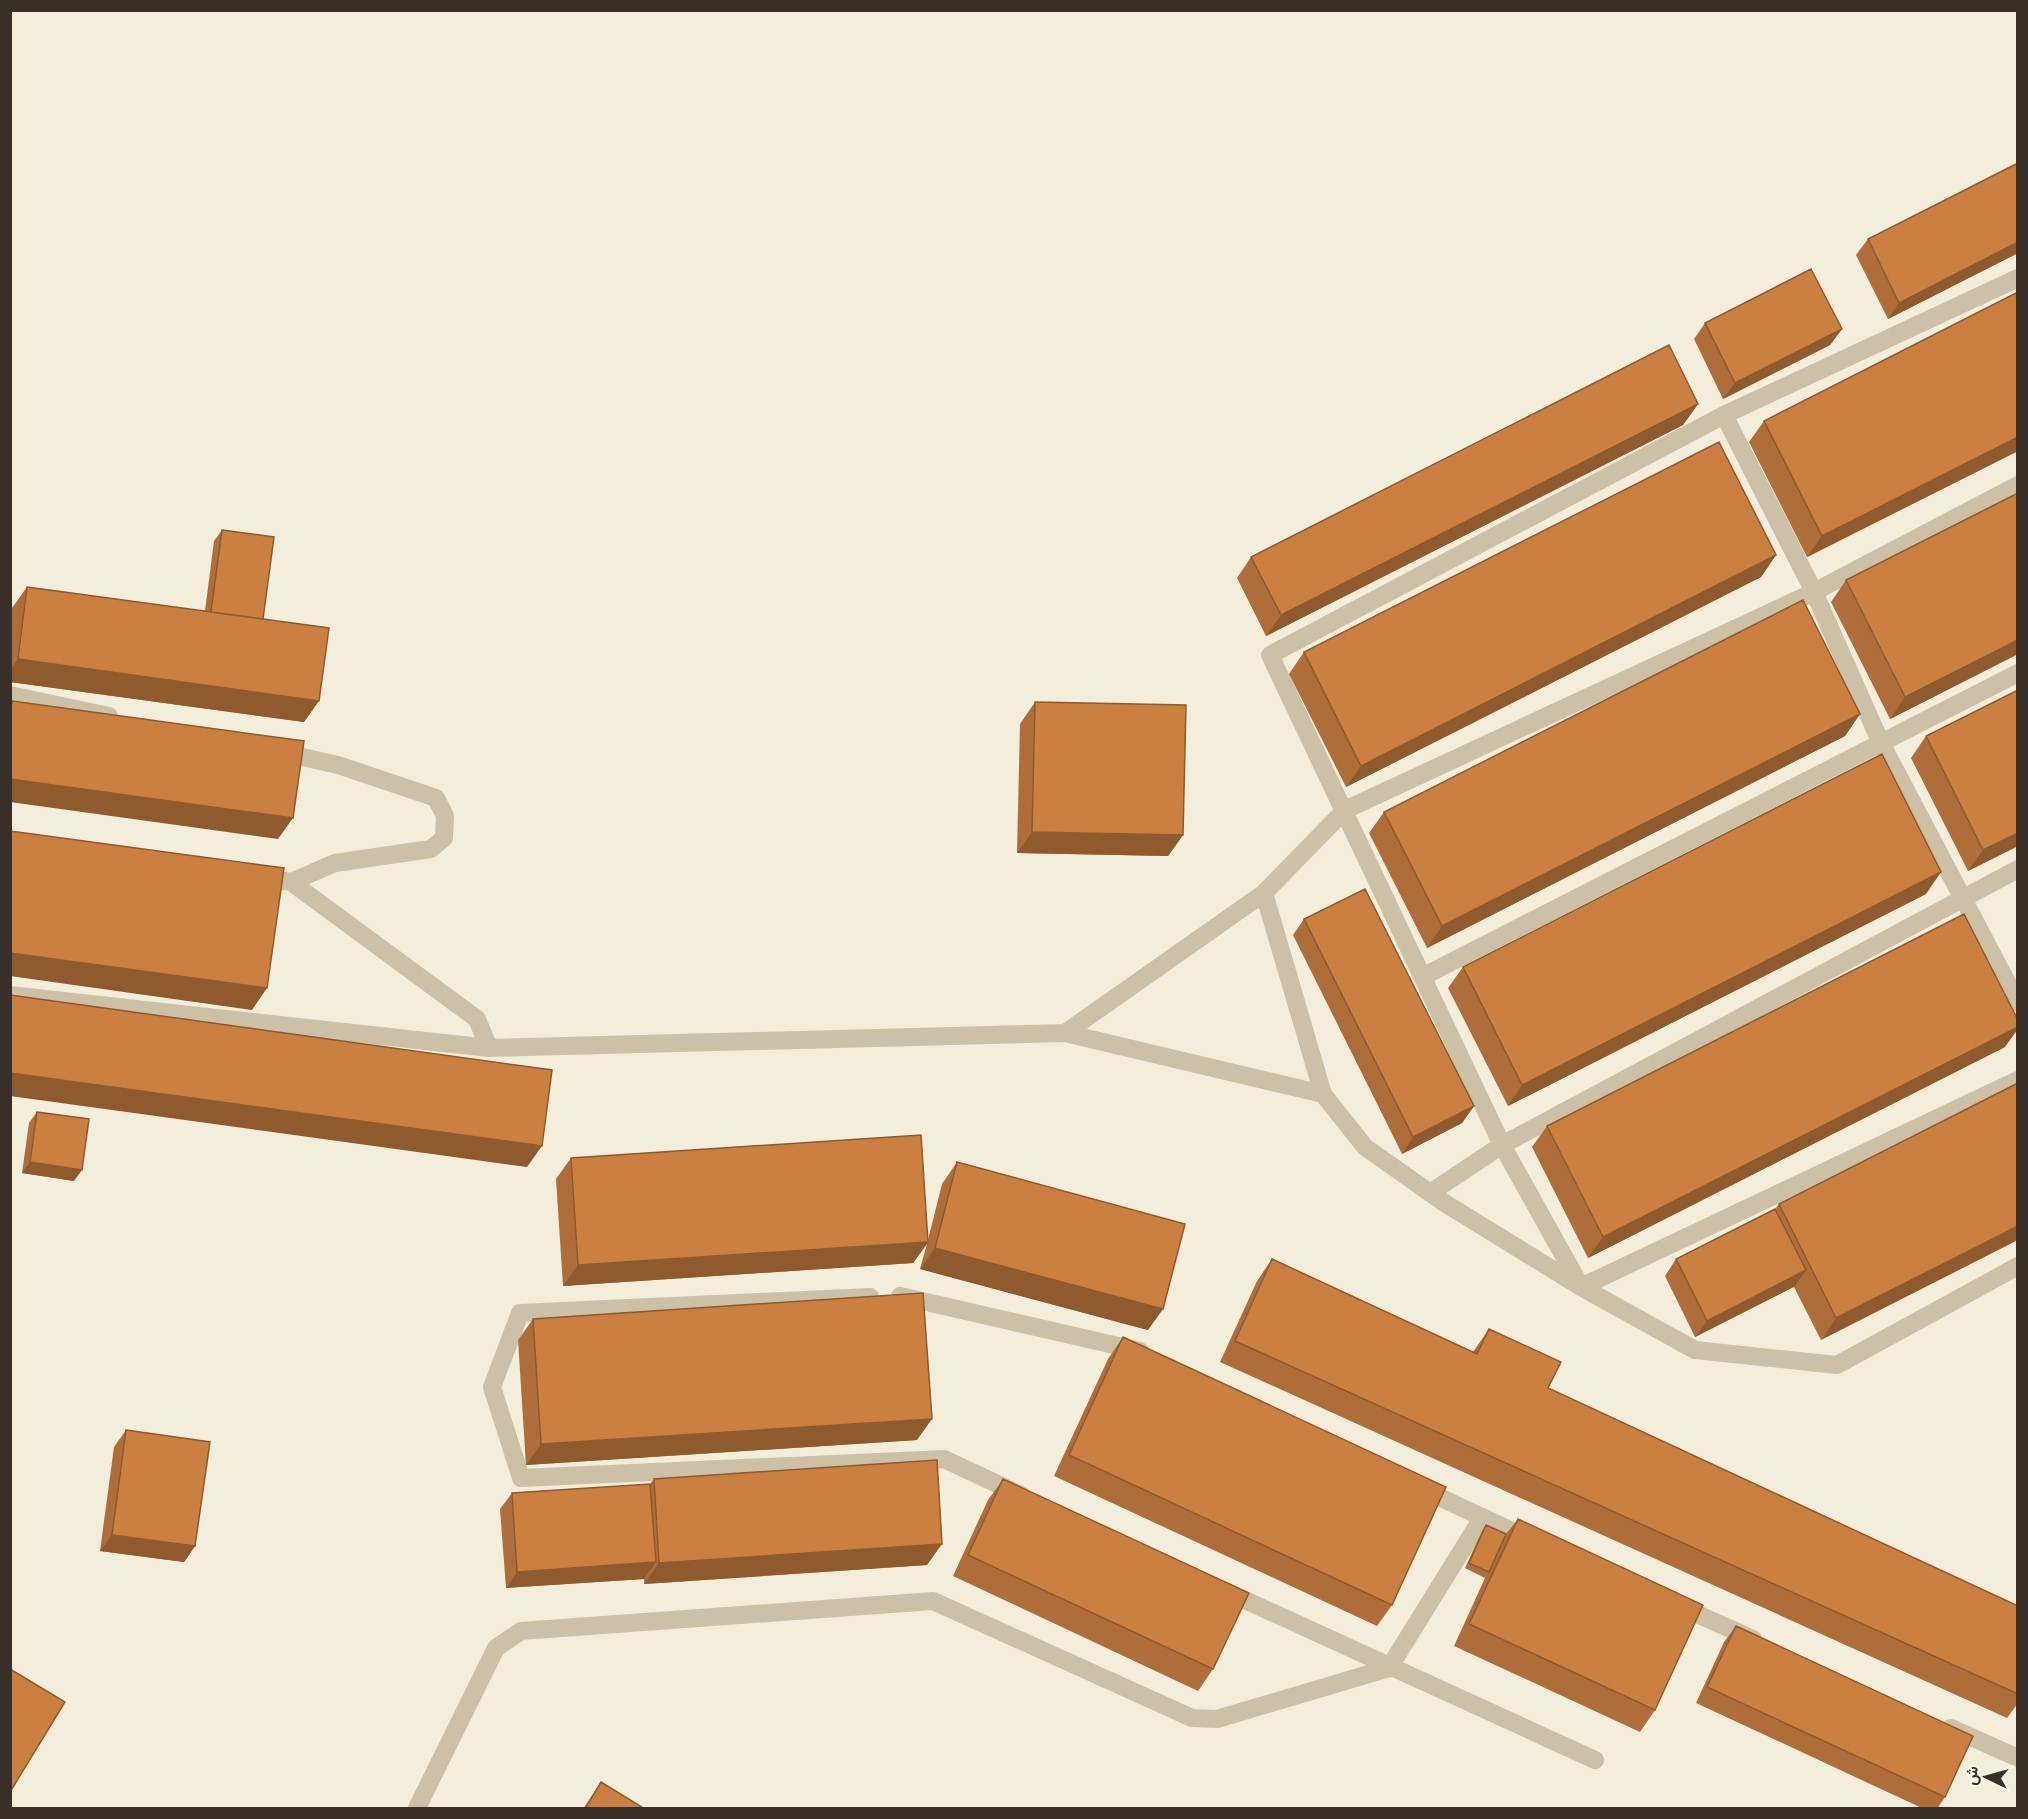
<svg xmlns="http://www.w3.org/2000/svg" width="2028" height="1819" font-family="Cabin,Vazirmatn,sans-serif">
<rect width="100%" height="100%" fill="#f3eddc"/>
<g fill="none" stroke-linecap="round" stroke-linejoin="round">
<!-- street -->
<path stroke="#ccc0a7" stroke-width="18" d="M2018,278L1724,415L1270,655L1502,1145L1581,1287L1695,1350L1837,1365L2018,1266
M1724,415L1814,592L1880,741L2018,1003
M2018,485L1814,592L1345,810L1264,893L1323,1094L1365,1147L1443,1202L1581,1287L2018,1080
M10,695L109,716
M280,752L338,765L436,798L445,816L444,838L431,849L335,863L291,882
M259,877L291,882L477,1019L489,1048L1065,1033L1264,893
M1422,977L2018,673
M10,995L489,1048
M1065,1033L1323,1094
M1430,1193L1502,1145L2018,869
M900,1296L1140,1351
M870,1297L520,1313L492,1387L521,1478L944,1459L1021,1495
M1420,1488L1531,1540
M1223,1590L1595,1760
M1677,1605L1753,1639
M1951,1728L2018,1758
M417,1808L496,1648L521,1631L933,1601L1192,1718L1217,1719L1389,1668L1482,1518"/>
</g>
<!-- wall -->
<path fill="#af6e39" d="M2018,163V253L1888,319L1856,255L1868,239Z
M2018,292V451L1807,557L1749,442L1764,421Z
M1705,323L1842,329L1830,345L1723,399L1694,339Z
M1698,404L1683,425L1266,636L1237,578L1251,557Z
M2018,493V654L1890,719L1831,602L1846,580Z
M222,530L263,619L304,722L10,682V623L12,608L27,587L205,611L214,541Z
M1776,555L1761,577L1346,787L1289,674L1304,652Z
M2018,690V846L1968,871L1911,758L1926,736Z
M1035,702L1183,835L1168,856L1017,853L1020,724Z
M1860,714L1845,736L1427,948L1369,833L1384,812Z
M1926,894L1508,1106L1448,988L1463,967Z
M1304,919L1474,1106L1462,1123L1402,1154L1293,935Z
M2005,1047L1588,1258L1532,1147L1547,1126Z
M2018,1083L1821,1340L1794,1287L1695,1337L1665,1276L1676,1259L1775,1209L1779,1204Z
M37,1112L74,1181L22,1173L29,1123Z
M571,1158L928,1240L942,1184L957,1162L1148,1330L920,1269L927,1244L913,1263L563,1286L556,1179Z
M1272,1259L1473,1352L1489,1329L1548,1388L2018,1606V1703L2007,1718L1220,1362L1257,1281Z
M533,1319L917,1440L526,1465L518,1340Z
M1123,1337L1392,1605L1377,1626L1054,1476L1108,1359Z
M126,1430L195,1546L184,1562L100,1551L114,1447Z
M654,1479L927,1565L644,1584V1579L506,1588L500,1509L512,1493L650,1484Z
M1003,1479L1213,1669L1198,1691L953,1576L988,1500Z
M1518,1519L1655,1710L1640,1732L1454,1646L1485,1578L1465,1568L1482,1531L1486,1525L1506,1534Z
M1736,1626L1945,1797L1937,1809H1924L1696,1703L1724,1642Z
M601,1782L645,1809H583Z"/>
<!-- shaded-wall -->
<path fill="#8e5a2e" d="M2018,242V253L1888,319L1899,303Z
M1842,329L1830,345L1723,399L1735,383Z
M1698,404L1683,425L1266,636L1281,615Z
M2018,437V451L1807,557L1822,536Z
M1776,555L1761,577L1346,787L1361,766Z
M2018,640V654L1890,719L1905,697Z
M18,659L319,701L304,722L10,682V670Z
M1860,714L1845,736L1427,948L1442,926Z
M10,779L293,818L278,839L10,802Z
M1032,832L1183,835L1168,856L1017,853Z
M2018,833V846L1968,871L1983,850Z
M1941,872L1926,894L1508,1106L1522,1085Z
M10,953L267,988L252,1010L10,976Z
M2018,1027V1029L2005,1047L1588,1258L1603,1237Z
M10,1073L542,1146L527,1167L10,1096Z
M1474,1106L1462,1123L1402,1154L1413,1137Z
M30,1162L82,1170L74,1181L22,1173Z
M2018,1226V1240L1821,1340L1836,1318Z
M928,1242L913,1263L563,1286L578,1265Z
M935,1248L1163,1309L1148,1330L920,1269Z
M1806,1270L1795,1286L1695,1337L1707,1321Z
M932,1419L917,1440L526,1465L541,1444Z
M112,1535L195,1546L184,1562L100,1551Z
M942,1544L927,1565L644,1584L659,1563Z
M656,1562L644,1579L506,1588L517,1572Z"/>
<!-- building -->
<path fill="#cb8042" stroke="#8e5a2e" stroke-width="1.5" d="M2018,163V242L1899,303L1868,239Z
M1811,269L1842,329L1735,383L1705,323Z
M2018,292V437L1822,536L1764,421Z
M1669,345L1698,404L1281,615L1251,557Z
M1719,442L1776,555L1361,766L1304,652Z
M2018,493V640L1905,697L1846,580Z
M222,530L274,537L263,619L211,612Z
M27,587L329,628L319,701L18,659Z
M1803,600L1860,714L1442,926L1384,812Z
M2018,690V833L1983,850L1926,736Z
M12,701L304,741L293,818L10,779V714Z
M1035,702L1186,705L1183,835L1032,832Z
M1882,754L1941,872L1522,1085L1463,967Z
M10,831L284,868L267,988L10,953Z
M1365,889L1474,1106L1413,1137L1304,919Z
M1964,914L2018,1020V1027L1603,1237L1547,1126Z
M10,995L552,1070L542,1146L10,1073Z
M2018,1083V1226L1836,1318L1779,1204Z
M37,1112L89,1119L82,1170L30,1162Z
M921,1135L928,1242L578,1265L571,1158Z
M957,1162L1185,1224L1163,1309L935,1248Z
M1775,1209L1806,1270L1707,1321L1676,1259Z
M1272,1259L1477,1354L1489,1329L1561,1362L1548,1388L2018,1606V1694L1235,1341Z
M923,1293L932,1419L541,1444L533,1319Z
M1123,1337L1446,1487L1392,1605L1069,1455Z
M126,1430L210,1442L195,1546L112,1535Z
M937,1460L942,1544L659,1563L654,1479Z
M1003,1479L1249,1593L1213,1669L968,1555Z
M650,1484L656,1562L517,1572L512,1493Z
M1518,1519L1703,1605L1655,1710L1469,1624Z
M1486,1525L1506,1534L1489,1572L1469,1563Z
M1736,1626L1973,1736L1945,1797L1707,1687Z
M10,1669L65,1702L10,1792Z
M601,1782L645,1809H585Z"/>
<!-- border -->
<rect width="2028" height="1819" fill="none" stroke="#383028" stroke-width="24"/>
<!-- north arrow -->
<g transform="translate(1986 1777) rotate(275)" stroke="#faf6e8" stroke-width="4.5" paint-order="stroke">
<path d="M0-4.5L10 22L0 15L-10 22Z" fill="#383028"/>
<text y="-9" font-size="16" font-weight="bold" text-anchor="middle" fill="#383028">ش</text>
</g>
</svg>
